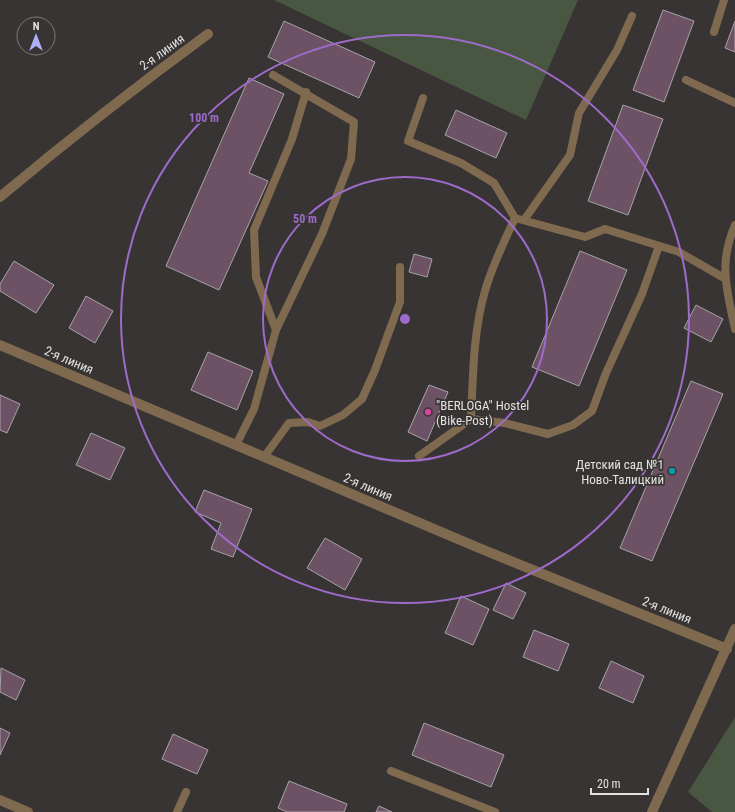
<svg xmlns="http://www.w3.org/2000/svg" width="735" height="812" font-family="'Roboto Condensed',sans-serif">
<rect width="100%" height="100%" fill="#373433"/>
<!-- green -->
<path fill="#495641" d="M274,0H578L526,120Z
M735,717V812H712L688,792Z"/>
<!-- building -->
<path fill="#6d5165" stroke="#a7a4a6" d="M663,10L694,21L664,102L633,90Z
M284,21L375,62L359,98L268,57Z
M735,21V52L725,48Z
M249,78L284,94L249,173L268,181L219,290L166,266Z
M623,105L663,119L628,215L588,201Z
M456,110L507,133L496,158L445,135Z
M580,251L627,270L579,386L532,367Z
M414,254L432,259L427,277L409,272Z
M14,261L54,285L36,313L0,291V284Z
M86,296L113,311L95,343L69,328Z
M696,305L723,319L711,342L684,328Z
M208,352L253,371L237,410L191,390Z
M691,381L723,394L652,561L620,548Z
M429,385L448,392L427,441L408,432Z
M0,395L20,404L7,433L0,430Z
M91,433L125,448L110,480L76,465Z
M204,490L252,509L233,557L211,549L221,523L195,512Z
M325,538L362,559L345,590L307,568Z
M506,583L526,593L513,619L493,610Z
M461,596L489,609L473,645L445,633Z
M534,630L569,644L558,671L523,657Z
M611,661L644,676L633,703L599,688Z
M1,668L25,680L16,700L0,692Z
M424,723L504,755L491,787L412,755Z
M0,728L10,733L0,755Z
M173,734L208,750L197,774L162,759Z
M289,781L347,804L344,812H287L278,808Z
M379,806L392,812H376Z"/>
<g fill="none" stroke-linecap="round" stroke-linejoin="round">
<!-- service -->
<path stroke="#806a4f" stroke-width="8" d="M714,32L724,0
M686,80L735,103
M423,98L408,141L461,163L494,183L515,218
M524,220L570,155L579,113L617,50L632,16
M735,225C718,264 727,290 735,329
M276,330L256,277L254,230L292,139L306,92
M471,419L505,423L548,434L573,425L592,411L606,373L642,294L659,246
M236,445L254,409L276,330L322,234L351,159L354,122L273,75
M419,456L471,419C473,377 473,332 485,291C492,266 504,242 515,218L585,237L605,229L679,252L724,278
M264,457L289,423L308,422L320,426L343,415L362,399L375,370L400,302V267
M391,771L495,812
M177,812L186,792"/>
<!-- minor -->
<path stroke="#806a4f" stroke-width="10" d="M0,197C68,140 137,86 208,34
M0,345L479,548L727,649
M0,800L28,812
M652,812L735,629"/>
</g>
<!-- distance rings -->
<g fill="none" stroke="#9f6bcb" stroke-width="2">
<circle cx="405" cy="319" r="142"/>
<circle cx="405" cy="319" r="284"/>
</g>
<!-- markers -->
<circle fill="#d1479c" stroke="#373433" stroke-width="1.5" cx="428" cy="412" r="4"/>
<circle fill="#0f9aa8" stroke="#373433" stroke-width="1.5" cx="672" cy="471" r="4"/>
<g text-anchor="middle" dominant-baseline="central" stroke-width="3.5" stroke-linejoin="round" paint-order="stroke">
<!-- street labels -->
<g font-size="13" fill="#e3e1e0" stroke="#373433">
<text transform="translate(162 52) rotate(-36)">2-я линия</text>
<text transform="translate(69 360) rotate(23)">2-я линия</text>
<text transform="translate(368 487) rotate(23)">2-я линия</text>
<text transform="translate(667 610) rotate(22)">2-я линия</text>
</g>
<!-- poi labels -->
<g font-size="13" fill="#e3e1e0" stroke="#373433" text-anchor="start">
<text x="436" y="405">"BERLOGA" Hostel<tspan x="436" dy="15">(Bike-Post)</tspan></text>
<text x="664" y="464" text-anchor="end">Детский сад №1<tspan x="664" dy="15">Ново-Талицкий</tspan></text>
</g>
</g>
<circle cx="405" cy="319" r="6" fill="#9f6bcb" stroke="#373433" stroke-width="2"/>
<g font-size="12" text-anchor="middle" font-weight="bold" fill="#9f6bcb" stroke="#373433" stroke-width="3.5" stroke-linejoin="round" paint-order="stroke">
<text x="204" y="122">100 m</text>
<text x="305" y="223">50 m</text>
</g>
<!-- north arrow -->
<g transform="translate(36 36)"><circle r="19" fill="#373433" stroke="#7c7978"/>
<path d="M0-3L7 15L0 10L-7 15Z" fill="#aeaefa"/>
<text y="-6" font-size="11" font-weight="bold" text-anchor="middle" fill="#e3e1e0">N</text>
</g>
<!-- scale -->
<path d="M591 788v6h57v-6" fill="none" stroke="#e3e1e0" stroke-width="2"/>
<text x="597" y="788" font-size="12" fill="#e3e1e0" stroke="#373433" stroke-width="3" paint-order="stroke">20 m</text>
</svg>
